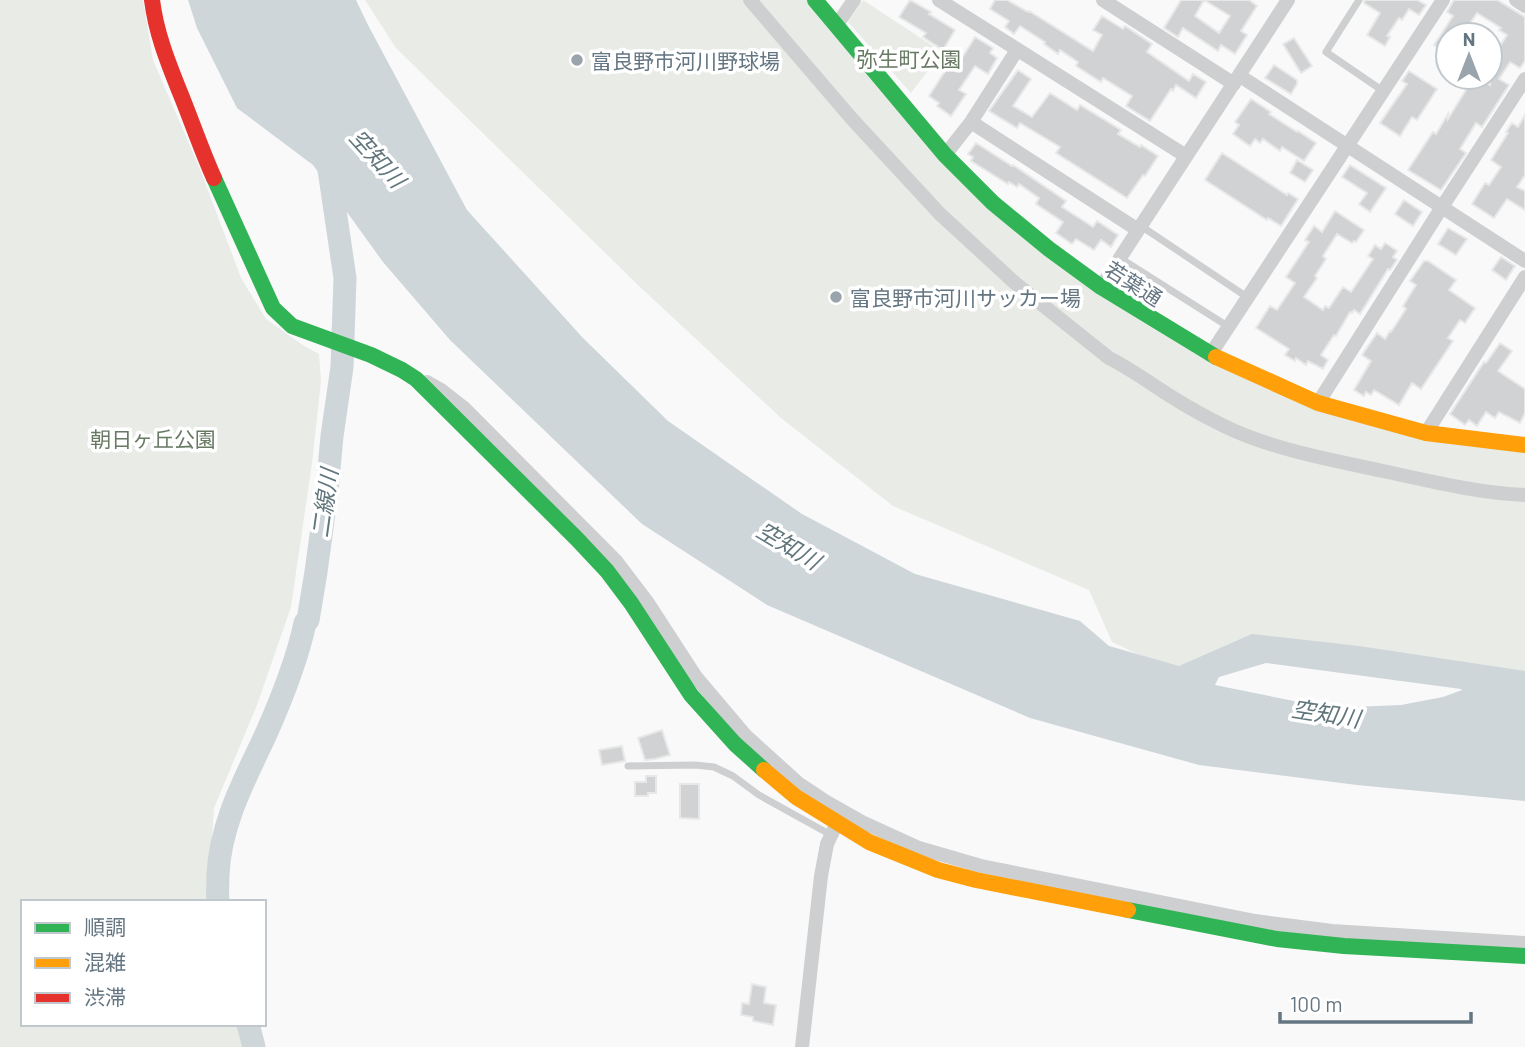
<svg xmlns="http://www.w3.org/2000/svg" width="1525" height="1047" font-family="Barlow,'Noto Sans JP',sans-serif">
<rect width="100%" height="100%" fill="#f9f9f9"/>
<!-- green -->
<path fill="#e8ebe6" d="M0,0H143L153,60L200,169L241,278L266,319L304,346L319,354L321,381L312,463L291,607L257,705L214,808L210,867L212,902H23V1024H241L247,1047H0Z
M365,0H815L945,155L1101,287L1318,403L1525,445V673L1255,645L1182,675L1112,642L1089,590L893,506L781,418L639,286L396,48Z
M863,0L942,52L911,93L848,22Z"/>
<!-- water -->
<path fill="#ced6d9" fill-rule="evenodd" d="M188,0H356L368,25L467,210L583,338L668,421L802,514L915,574L1080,621L1109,646L1179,666L1252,634L1359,646L1525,671V801L1357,785L1199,765L1030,718L767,605L642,524L450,340L383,262L313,165L237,108L197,28ZM1266,663L1461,689L1462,690L1443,697L1401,705L1328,708L1215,685L1219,677Z"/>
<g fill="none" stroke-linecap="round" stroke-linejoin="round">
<!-- river -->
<path stroke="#ced6d9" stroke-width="23" d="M218,902C217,893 218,884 218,875C220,824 245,779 266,734C282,698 297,661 305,623L308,620L316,572L327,491L332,436L342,367L345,278L328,163
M248,1024L254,1047"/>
</g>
<!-- building -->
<path fill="#d0d2d3" stroke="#e8e8e8" stroke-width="2" fill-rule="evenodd" d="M910,0L931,12L929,14L955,30L943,50L923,37L926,33L899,17Z
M995,0H1007L1028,12L1029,11L1093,51L1102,35L1093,30L1102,16L1123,29L1125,26L1152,44L1147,52L1189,81L1193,74L1206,82L1196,98L1176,85L1173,91L1171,89L1150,121L1126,106L1132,96L1103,78L1101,82L1076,66L1078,62L1060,50L1058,54L1044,44L1045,42L1020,26L1014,34L1005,27L1009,21L990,9Z
M1181,0H1249L1257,6L1241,31L1247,35L1235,54L1221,45L1218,51L1183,28L1178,37L1164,28ZM1204,0L1230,16L1219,33L1195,16Z
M1365,0H1417L1426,5L1419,15L1409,9L1402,20L1399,18L1387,36L1390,37L1385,46L1367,35L1380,13L1364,3Z
M1454,0H1497L1525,17V61L1520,68L1510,62L1499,79L1509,85L1482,127L1476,123L1460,149L1466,153L1441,190L1408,170L1433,132L1436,134L1448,114V119L1474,77H1477L1490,85V48L1496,52L1507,35L1499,30L1501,28L1477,13L1462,35H1448V55L1434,45L1453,16L1447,12Z
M975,37L993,48L990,53L997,58L988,74L975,66L959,90L966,94L951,116L937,106L939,103L929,96L951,62L957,66Z
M1294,38L1312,66L1301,73L1283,44Z
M1274,65L1297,80V84L1291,94L1265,78Z
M1018,70L1031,79L1013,106L1032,117L1050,93L1077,110L1080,105L1121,130L1118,134L1140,147L1141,145L1158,156L1145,176L1143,175L1127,198L1056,153L1060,147L1020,123L1017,128L989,111Z
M1409,71L1437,89L1417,120L1412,117L1400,136L1380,123L1407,84L1402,81Z
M1251,99L1271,112L1269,114L1297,132L1298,131L1316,143L1304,161L1282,147L1280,151L1263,139L1260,143L1255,139L1250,146L1233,134L1239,125L1235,122Z
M1525,115V175L1517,187L1525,191V210L1507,199L1494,218L1472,204L1485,183L1489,185L1501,167L1491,160L1508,133L1506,132L1512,123L1518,127Z
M976,143L1012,166L1013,165L1066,201L1062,207L1093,227L1097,221L1118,235L1111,247L1101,240L1094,250L1076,239L1072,244L1056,233L1063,222L1036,204L1039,198L1019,184L1017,187L1009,182L1008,184L971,161L973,157L968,154Z
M1222,153L1287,195L1288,193L1298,199L1281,226L1268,218L1267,220L1205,180Z
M1297,160L1313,170L1305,182L1290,173Z
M1350,165L1386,188L1370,212L1359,204L1367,193L1342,177Z
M1404,200L1422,212L1413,226L1395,214Z
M1335,211L1364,230L1356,242L1354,241L1352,243L1337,234L1323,256L1326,259L1315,276L1317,278L1304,297L1323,310L1325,306L1329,308L1343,287L1351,292L1373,259L1368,256L1375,245L1381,249L1385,243L1390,246L1397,251L1393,257L1397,260L1390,270L1388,269L1360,314L1354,310L1352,313L1350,312L1336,336L1334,335L1321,355L1328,360L1323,369L1308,361L1306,365L1296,358L1295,361L1285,355L1289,349L1256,328L1270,306L1277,310L1295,283L1286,277L1309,242L1305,240L1314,226L1322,232Z
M1448,228L1467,239L1456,255L1438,244Z
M1501,257L1515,266L1506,280L1492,270Z
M1424,261H1428L1456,280L1449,290L1475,308L1465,323L1460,320L1448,338L1453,341L1421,389L1412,383L1399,405L1374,390L1371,395L1366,392L1364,396L1354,390L1371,361L1362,355L1377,333L1385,339L1390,331L1391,332L1406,309L1403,306L1416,285L1410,281Z
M1500,343L1512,351L1498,371L1525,389V413L1520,423L1499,412L1495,418L1486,412L1477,426L1469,420L1465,425L1450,414L1484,362L1486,363Z
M662,730L670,755L655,759L645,760L638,738Z
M622,746L625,761L602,765L599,750Z
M646,776H656V793H648V796H635V782H646Z
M680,784H699V819L680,818Z
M752,984L766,987L764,1003L776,1005L773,1025L753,1021V1017L741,1015L742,1003L749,1004Z"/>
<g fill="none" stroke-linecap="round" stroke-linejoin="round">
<!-- lane -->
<path stroke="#cecfd0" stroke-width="7" d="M1359,0L1326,52L1383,91
M1141,226L1247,297
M1120,258L1229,327
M628,766L695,765L714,767L733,776L759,795L831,835"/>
<!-- street -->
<path stroke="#cecfd0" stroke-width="14" d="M750,0L852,119L940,214L1015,283L1109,358C1131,369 1151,384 1172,397C1189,408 1206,417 1224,426C1271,449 1331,460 1383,471C1430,481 1477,493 1525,495
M939,0L1186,156
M1103,0L1234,84
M1516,0L1525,6
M836,26L854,0
M1240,76L1525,261
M971,122L1138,230
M945,155L971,122L1017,50
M1101,287L1288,0
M1210,355L1443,0
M427,382L441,390L464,408L616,561L648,603L696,677L746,736L798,783L825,801L862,822L919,848L981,866L1255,921L1332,931L1525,943
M1318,403L1442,207L1525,79
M1426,433L1525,277
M802,1047L821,876L827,844L837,823"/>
<!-- fast -->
<path stroke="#30b455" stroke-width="16" d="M815,0L945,155L993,203L1049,249L1101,287L1216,357
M214,178L273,308L292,326L371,355L402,370L416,379L577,539L607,571L631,603L691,695L735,744L764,770
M1128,910L1277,939L1344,946L1525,956"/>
<!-- slow -->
<path stroke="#ff9f0a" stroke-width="16" d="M1216,357L1318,403L1426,433L1525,445
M764,770L796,797L869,842L938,870L976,880L1128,910"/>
<!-- jam -->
<path stroke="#e5322d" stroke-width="16" d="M152,0C156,32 167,60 179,90C191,119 201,149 214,178"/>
</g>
<!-- markers -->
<g fill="#99a4ac" stroke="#fff" stroke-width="2.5">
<circle cx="577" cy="60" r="7"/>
<circle cx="836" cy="297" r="7"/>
</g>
<g text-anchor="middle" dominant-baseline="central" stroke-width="7" stroke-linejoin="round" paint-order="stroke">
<!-- park labels -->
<g font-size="21" fill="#687a64" stroke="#fff">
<text x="909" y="58">弥生町公園</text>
<text x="153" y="438">朝日ヶ丘公園</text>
</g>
<!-- poi labels -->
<g font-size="21" fill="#657683" stroke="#fff" text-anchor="start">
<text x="591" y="60">富良野市河川野球場</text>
<text x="850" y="297">富良野市河川サッカー場</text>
</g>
<!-- street labels -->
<g font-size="21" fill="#657683" stroke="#fff">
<text transform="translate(1134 283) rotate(33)">若葉通</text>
</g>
<!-- water labels -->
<g font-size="23" font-style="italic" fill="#60757c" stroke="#fff">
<text transform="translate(378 158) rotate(48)">空知川</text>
<text transform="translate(324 503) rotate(-82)">二線川</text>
<text transform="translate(789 545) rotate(31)">空知川</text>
<text transform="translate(1326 713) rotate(9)">空知川</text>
</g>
</g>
<!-- legend -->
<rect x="21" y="900" width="245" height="126" fill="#ffffff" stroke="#c1c8cd" stroke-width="2"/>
<rect x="35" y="923" width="35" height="10" fill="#30b455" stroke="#c1c8cd" stroke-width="2"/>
<text x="84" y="935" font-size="21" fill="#657683">順調</text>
<rect x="35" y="958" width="35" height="10" fill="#ff9f0a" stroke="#c1c8cd" stroke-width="2"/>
<text x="84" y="970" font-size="21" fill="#657683">混雑</text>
<rect x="35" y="993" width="35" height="10" fill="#e5322d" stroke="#c1c8cd" stroke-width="2"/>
<text x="84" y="1005" font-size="21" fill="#657683">渋滞</text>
<!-- north arrow -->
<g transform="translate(1469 56)"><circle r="33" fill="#ffffff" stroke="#c1c8cd" stroke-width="2"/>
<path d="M0-5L12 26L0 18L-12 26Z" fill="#99a4ac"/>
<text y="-10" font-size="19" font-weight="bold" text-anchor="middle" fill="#657683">N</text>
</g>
<!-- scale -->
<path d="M1280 1012v10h191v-10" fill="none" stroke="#657683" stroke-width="3.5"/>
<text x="1290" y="1012" font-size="21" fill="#657683" stroke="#ffffff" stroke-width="5" paint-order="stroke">100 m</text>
</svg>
